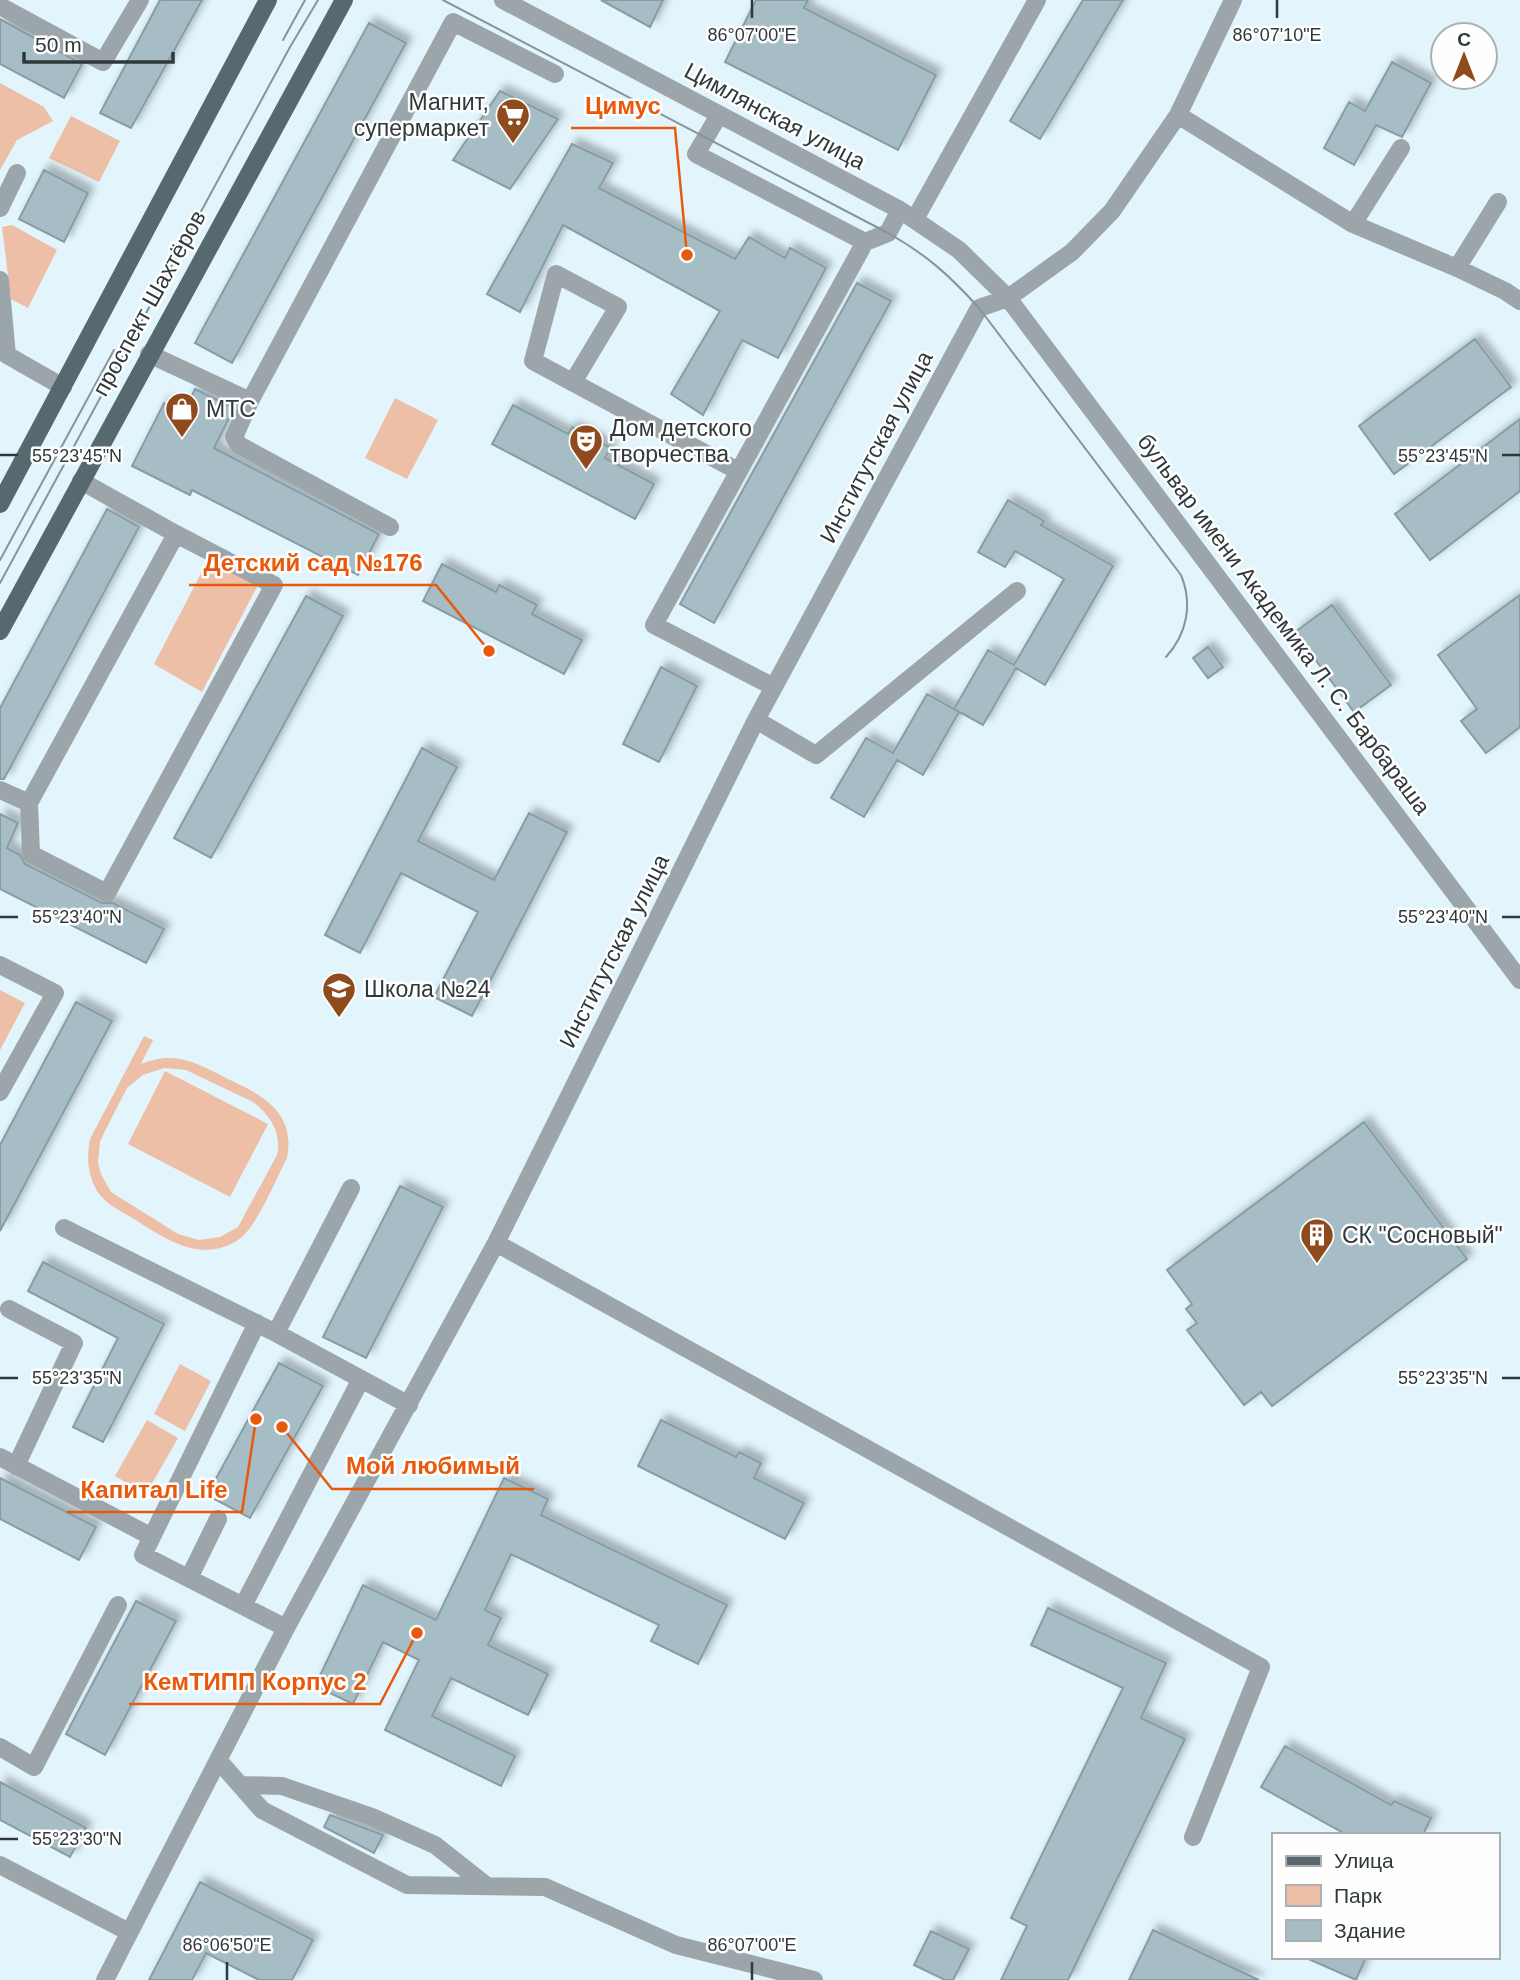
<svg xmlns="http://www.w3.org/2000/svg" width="1520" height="1980" font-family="Arial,sans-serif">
<defs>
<filter id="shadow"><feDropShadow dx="6" dy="-6" stdDeviation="3.5" flood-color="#0004"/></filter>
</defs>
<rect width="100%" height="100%" fill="#e2f5fc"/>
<!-- green -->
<path fill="#ecbfa6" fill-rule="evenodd" d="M0,83L44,107L53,121L17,140L0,170Z
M71,116L120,141L99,182L49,158Z
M12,225L57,250L28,308L11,299L2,227Z
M395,398L438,420L407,479L365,458Z
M209,558L258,585L202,692L154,664Z
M0,990L25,1003L0,1050Z
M144,1036L153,1040L141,1064C177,1050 196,1063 228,1079C263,1095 296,1113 287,1158C276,1179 256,1229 238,1240C200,1264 166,1239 134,1219C121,1211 105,1204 97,1191C87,1174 87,1157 90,1139ZM164,1068L186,1070L253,1102C270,1115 282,1133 277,1155L238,1227L220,1237L199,1240L178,1234L111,1192L101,1174L98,1163L100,1142L105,1131L127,1088L143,1075Z
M165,1071L268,1124L230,1197L128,1144Z
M180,1364L211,1381L185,1431L154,1414Z
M147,1420L178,1438L146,1494L115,1476Z"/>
<!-- building -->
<path fill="#a6bdc6" stroke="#879da6" stroke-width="2" filter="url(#shadow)" d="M160,0H202L131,128L100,113Z
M601,0H663L650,27Z
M756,0H808L804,8L936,75L898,150L725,62Z
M1083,0H1123L1040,139L1010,121Z
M0,19L82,64L64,98L0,64Z
M369,23L406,43L232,363L195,343Z
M1392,62L1431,83L1402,137L1376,125L1354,165L1324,148L1349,102L1365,111Z
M500,91L558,119L510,189L453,160Z
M572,144L613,163L599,188L735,259L749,237L785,258L790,248L826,268L778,358L742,340L703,415L671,394L720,311L563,225L520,312L487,294Z
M44,170L88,193L64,242L19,219Z
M857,283L891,301L714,623L680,604Z
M1475,339L1511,387L1394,474L1359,426Z
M195,389L234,408L214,448L379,534L358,575L192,490L190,495L132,466L164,403L183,413Z
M513,405L568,434L572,427L611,448L605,458L654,484L635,519L492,444Z
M1520,419V491L1430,560L1395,514Z
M1008,500L1044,521L1041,525L1113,566L1045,685L1016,668L983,725L954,709L988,650L1014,665L1064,579L1015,551L1005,567L978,552Z
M107,509L139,527L4,779H0V708Z
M442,564L496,592L499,585L537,605L532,614L582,640L564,674L423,601Z
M1520,595V727L1486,753L1461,721L1477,709L1438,655Z
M306,596L343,616L211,858L174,838Z
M1332,605L1391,685L1354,712L1295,632Z
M1208,647L1223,667L1208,678L1193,658Z
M661,667L697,686L659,762L623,744Z
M927,694L959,712L923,775L897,760L864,817L831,798L866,738L893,753Z
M422,748L457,767L418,841L494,880L529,813L567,832L472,1016L434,997L478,912L401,873L360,953L325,935Z
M0,814L18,823L7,848L20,855L25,864L102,903H113L164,929L146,963L0,889Z
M76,1002L112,1021L0,1231V1145Z
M1364,1122L1467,1259L1272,1406L1261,1392L1244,1405L1187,1330L1197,1323L1186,1309L1192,1304L1167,1270Z
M400,1186L443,1207L366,1358L323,1337Z
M43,1262L164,1324L103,1442L73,1427L118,1338L28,1291Z
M279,1363L323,1386L250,1518L207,1495Z
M661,1420L736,1457L739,1452L761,1463L754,1478L804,1503L785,1539L638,1466Z
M0,1478L96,1527L79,1560L0,1519Z
M504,1478L548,1499L541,1515L727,1605L698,1664L651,1641L659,1625L511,1554L485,1610L501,1618L488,1645L548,1674L528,1715L451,1678L432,1716L515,1756L501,1786L385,1730L419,1660L383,1642L353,1704L315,1686L363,1585L436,1620Z
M136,1601L176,1621L105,1755L66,1734Z
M1048,1608L1166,1663L1141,1718L1185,1739L1068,1980H1001L1027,1926L1011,1918L1123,1688L1031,1645Z
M1285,1746L1391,1805L1394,1801L1431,1818L1423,1835H1347L1261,1787Z
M0,1782L86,1828L70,1857L0,1820Z
M330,1815L383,1835L374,1853L324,1827Z
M200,1882L313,1940L292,1980H259L206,1953L192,1980H149Z
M1153,1930L1259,1980H1129Z
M931,1931L969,1949L953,1980H945L914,1965Z
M1304,1957H1366L1356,1980Z"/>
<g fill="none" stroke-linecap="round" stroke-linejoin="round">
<!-- minor -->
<path stroke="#9ca6aa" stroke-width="18" d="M503,0L900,210L959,250L1008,298L1520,980
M0,6L103,62L140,0
M719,115L696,154L865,242
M1178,115L1353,224L1457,268L1505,291L1520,301
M0,208L17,173
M915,219L1037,0
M1353,224L1401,148
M1457,268L1498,202
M0,280L7,355L63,387
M149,354L250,401L234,437L239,445L390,527
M573,382L618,307L556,274L533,361L738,471
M250,401L453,22L555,74
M81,481L176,534
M176,534L274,585L107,893L31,854L29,803Z
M774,687L654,625L865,242L888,233L900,210
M756,720L816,755L1017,591
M0,790L29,803
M0,965L55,993L0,1092
M64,1228L276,1333L409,1405
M496,1243L1261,1667L1193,1837
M9,1309L74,1343L16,1466
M257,1323L143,1555L286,1628
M276,1333L351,1188
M0,1457L152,1537
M189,1578L218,1519
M243,1606L361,1379
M0,1747L34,1767L118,1605
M219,1761L262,1810L407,1885L545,1887L676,1945L814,1980
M240,1785L282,1786L372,1817L435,1845L487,1886
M0,1865L129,1932
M105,1980L286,1628L496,1243L756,720L979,308L1008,298L1072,252L1112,211L1178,115L1233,0"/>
<!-- major -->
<path stroke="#57686f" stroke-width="18" d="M0,504L268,0
M0,631L344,0"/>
<!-- tram -->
<path stroke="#87959a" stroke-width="2" d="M443,0L888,233C927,255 949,275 979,308L1181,575C1193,604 1187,634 1166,657
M283,40L305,0
M0,560L114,350
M0,583L290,47L318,0"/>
</g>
<!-- ticks -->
<path fill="none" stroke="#2f383b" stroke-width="2.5" d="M752,0V18M1277,0V18M0,455H18M1502,455H1520M0,917H18M1502,917H1520M0,1378H18M1502,1378H1520M0,1839H18M227,1962V1980M752,1962V1980"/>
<!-- icons -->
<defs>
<g id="supermarket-pin" transform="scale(1.75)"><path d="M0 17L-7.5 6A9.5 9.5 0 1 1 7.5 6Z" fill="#8f4b1d" stroke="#fefefe"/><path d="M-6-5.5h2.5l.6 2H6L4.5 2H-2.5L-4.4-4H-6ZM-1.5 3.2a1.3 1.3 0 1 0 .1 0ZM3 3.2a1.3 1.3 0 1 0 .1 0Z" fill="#fff"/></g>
<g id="shop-pin" transform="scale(1.75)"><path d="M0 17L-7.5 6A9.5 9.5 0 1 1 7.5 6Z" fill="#8f4b1d" stroke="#fefefe"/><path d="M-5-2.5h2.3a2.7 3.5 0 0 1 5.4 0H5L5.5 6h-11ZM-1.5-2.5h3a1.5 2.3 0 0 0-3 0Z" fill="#fff"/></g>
<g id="theatre-pin" transform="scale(1.75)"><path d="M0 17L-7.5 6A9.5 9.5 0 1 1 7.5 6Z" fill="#8f4b1d" stroke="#fefefe"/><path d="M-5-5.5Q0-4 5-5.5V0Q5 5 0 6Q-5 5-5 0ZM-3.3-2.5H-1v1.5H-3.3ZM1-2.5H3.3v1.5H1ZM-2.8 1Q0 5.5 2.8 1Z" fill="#fff"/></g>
<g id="school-pin" transform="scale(1.75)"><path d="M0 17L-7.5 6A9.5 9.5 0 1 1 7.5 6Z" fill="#8f4b1d" stroke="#fefefe"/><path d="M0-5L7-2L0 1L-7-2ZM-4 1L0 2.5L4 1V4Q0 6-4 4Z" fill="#fff"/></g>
<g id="building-pin" transform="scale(1.75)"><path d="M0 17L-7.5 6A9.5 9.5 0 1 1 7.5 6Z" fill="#8f4b1d" stroke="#fefefe"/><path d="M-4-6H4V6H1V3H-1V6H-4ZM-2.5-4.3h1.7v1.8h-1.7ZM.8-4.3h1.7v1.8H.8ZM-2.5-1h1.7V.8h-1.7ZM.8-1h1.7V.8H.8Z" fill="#fff"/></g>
</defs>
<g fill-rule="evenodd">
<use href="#supermarket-pin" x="513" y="115"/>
<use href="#shop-pin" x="182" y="409"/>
<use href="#theatre-pin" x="586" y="441"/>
<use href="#school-pin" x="339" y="989"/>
<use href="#building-pin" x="1317" y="1235"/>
</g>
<g text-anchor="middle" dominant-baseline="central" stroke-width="5" stroke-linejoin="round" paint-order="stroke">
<!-- poi labels -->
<g font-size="23" fill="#2f383b" stroke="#fefefe" text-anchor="start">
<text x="489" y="102" text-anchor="end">Магнит,<tspan x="489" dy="26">супермаркет</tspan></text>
<text x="206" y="409">МТС</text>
<text x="610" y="428">Дом детского<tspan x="610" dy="26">творчества</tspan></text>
<text x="364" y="989">Школа №24</text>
<text x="1342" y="1235">СК "Сосновый"</text>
</g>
<!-- street labels -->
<g font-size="23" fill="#2f383b" stroke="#fefefe">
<text transform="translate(775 116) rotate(28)">Цимлянская улица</text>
<text transform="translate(149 303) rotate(-61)">проспект Шахтёров</text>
<text transform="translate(876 447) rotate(-62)">Институтская улица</text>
<text transform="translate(1284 624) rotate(53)">бульвар имени Академика Л. С. Барбараша</text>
<text transform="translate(614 951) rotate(-63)">Институтская улица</text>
</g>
</g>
<g font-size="18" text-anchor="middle" fill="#2f383b" stroke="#fefefe" stroke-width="5" stroke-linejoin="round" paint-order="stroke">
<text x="752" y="41">86°07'00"E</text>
<text x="1277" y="41">86°07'10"E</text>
<text x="77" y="462">55°23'45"N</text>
<text x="1443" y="462">55°23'45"N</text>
<text x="77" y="923">55°23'40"N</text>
<text x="1443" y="923">55°23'40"N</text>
<text x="77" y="1384">55°23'35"N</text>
<text x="1443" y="1384">55°23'35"N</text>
<text x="77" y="1845">55°23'30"N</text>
<text x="227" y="1951">86°06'50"E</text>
<text x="752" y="1951">86°07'00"E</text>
</g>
<!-- callouts -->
<path fill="none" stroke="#e8590c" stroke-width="2.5" d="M687 255L675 128H571M489 651L436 585H189M282 1427L332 1489H534M256 1419L242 1512H67M417 1633L380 1704H129"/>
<g fill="#e8590c" stroke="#fefefe" stroke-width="2.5">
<circle cx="687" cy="255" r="7"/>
<circle cx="489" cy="651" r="7"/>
<circle cx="282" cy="1427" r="7"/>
<circle cx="256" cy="1419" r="7"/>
<circle cx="417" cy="1633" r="7"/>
</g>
<g font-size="24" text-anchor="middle" font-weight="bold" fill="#e8590c" stroke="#fefefe" stroke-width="5" stroke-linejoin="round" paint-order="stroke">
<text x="623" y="114">Цимус</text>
<text x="313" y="571">Детский сад №176</text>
<text x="433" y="1474">Мой любимый</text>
<text x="154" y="1498">Капитал Life</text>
<text x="255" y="1690">КемТИПП Корпус 2</text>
</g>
<!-- legend -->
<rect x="1272" y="1833" width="228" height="126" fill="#fefefe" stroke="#abafb0" stroke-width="2"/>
<rect x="1286" y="1856" width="35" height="10" fill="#57686f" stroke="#abafb0" stroke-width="2"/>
<text x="1334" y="1868" font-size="21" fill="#2f383b">Улица</text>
<rect x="1286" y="1885" width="35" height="21" fill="#ecbfa6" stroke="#abafb0" stroke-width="2"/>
<text x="1334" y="1903" font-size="21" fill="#2f383b">Парк</text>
<rect x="1286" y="1920" width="35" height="21" fill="#a6bdc6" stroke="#abafb0" stroke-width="2"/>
<text x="1334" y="1938" font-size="21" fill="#2f383b">Здание</text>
<!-- north arrow -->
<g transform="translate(1464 56)"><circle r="33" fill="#fefefe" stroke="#abafb0" stroke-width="2"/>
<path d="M0-5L12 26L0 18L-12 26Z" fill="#8f4b1d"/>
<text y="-10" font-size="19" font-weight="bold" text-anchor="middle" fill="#2f383b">С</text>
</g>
<!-- scale -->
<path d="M24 52v10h149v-10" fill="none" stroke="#2f383b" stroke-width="3.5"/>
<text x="35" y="52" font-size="21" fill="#2f383b" stroke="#fefefe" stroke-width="5" paint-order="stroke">50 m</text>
</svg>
